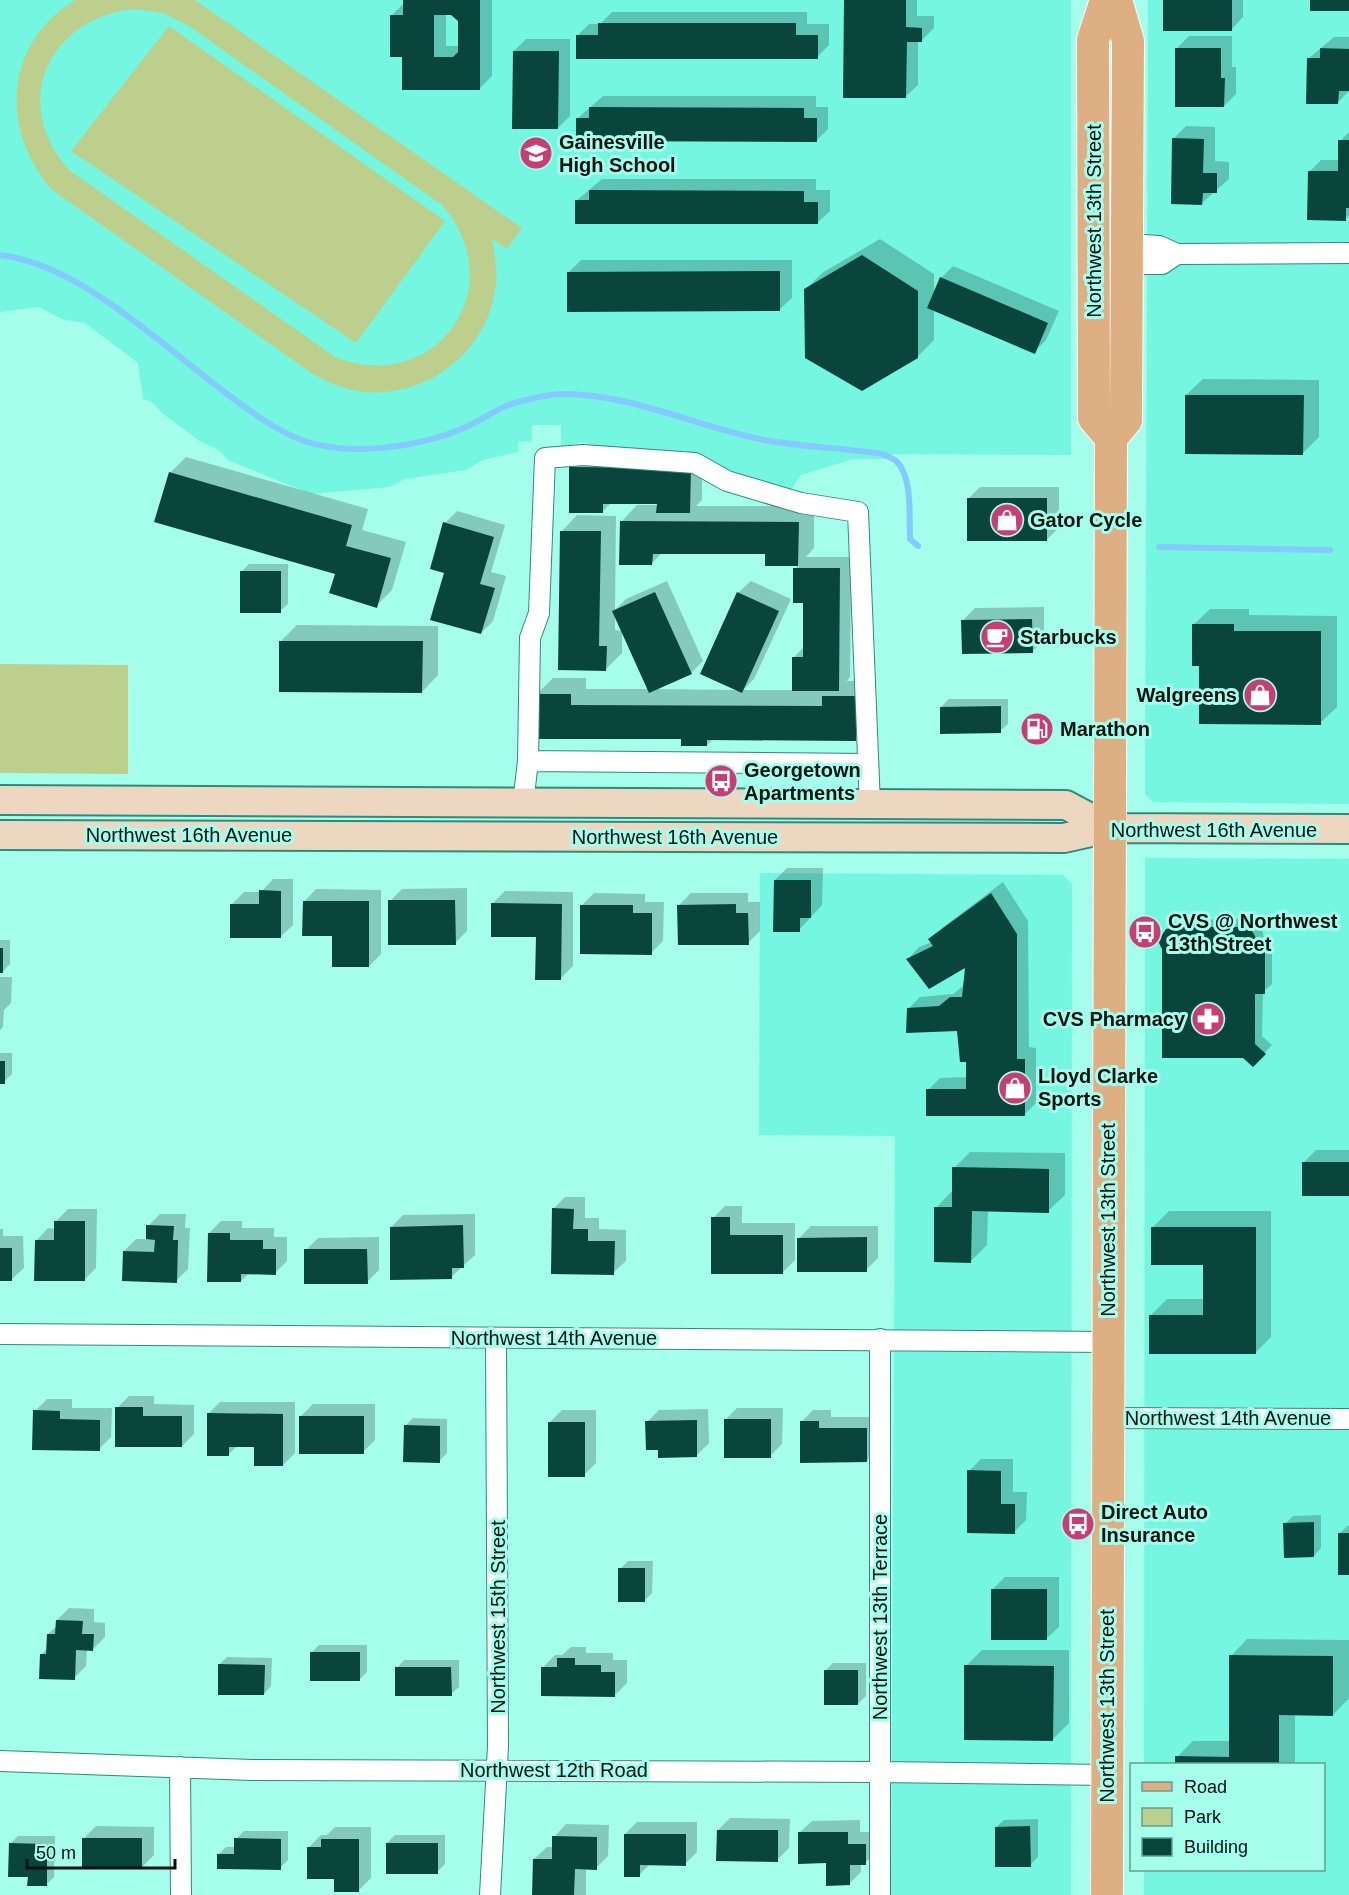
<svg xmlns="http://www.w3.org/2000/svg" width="1349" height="1895" font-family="Arial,sans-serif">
<rect width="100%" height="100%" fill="#a5fdec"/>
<!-- built -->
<path fill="#74f6e0" d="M0,0H1071V455L892,454V459H853L801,475L791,490L705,462L685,451L615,449L581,442L561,448V425H532V442L518,441V452L483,460L466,470L405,479L389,487L311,494L228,460L220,451L198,440L162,413L152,402L143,399L138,363L85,323L62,319L39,307L0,312Z
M1148,0H1349V804L1153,802L1145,794Z
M1145,858L1349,859V1895H1144V1870H1324V1764H1144Z
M760,873L1063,875L1072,884L1071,1895H891L895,1136L759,1135Z"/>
<!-- green -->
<path fill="#bccf8c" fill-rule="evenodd" d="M75,0H195L522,228L507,249L492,239C495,256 498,272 495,290C486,354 423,401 358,391C339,388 323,380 307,370L51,189C0,128 4,44 75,0ZM133,9L163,13L189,26L442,205C514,287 435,397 335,357L69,170C10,105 47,19 133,9Z
M169,26L445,221L356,343L71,151Z
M0,664L128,665V774L0,773Z"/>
<!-- shadow -->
<path fill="#0003" fill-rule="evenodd" d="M404,0H492V76L480,88L403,56L391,16L404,3ZM446,13H452L460,21V46H446Z
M846,0H917V16H934V28L922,40H918V85L905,97Z
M1164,0H1243V17L1231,30Z
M612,12H807V24H829V45L817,57L577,36L589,24H600Z
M1189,36H1232V67H1236V94L1224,106L1177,48Z
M1334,37H1349V91L1338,102L1308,59Z
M526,39H570V116L558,128L514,51Z
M603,96H816V107H828V129L816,141L578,118Z
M1186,126L1215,127V161L1229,162V179L1202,203L1174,138Z
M1349,132V215L1345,219L1309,172L1321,160H1340V141Z
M602,179H816V190H830V211L817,223L576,201Z
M880,239L934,274V294L941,278L953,266L1059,311L1046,340L1034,352L934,309V340L917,357L805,290L822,273Z
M581,260H792V298L779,310L569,272Z
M1203,379L1319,380V437L1303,453L1186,395Z
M583,455L702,456V500L696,506H814V548L806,557H851L850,677L847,681H872V723L856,739H713L707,745L682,738L536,737V695L553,678H586V689H650L615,614V630L622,631V653L606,669L561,532L577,515L616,516L615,610L626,599L667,581L703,661L691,673L654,689L737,690L738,593L751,581L791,599L754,679L743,690H794V657L804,647V602L795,569L799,565H767V553L663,552L652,563L621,522L637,505H658V502H612L602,512L571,468Z
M186,457L368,509L362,530L406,542L392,590L376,606L337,573L170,473Z
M980,487H1059V528L1046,540L968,499Z
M457,511L505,525L491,572L506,576L493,621L481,633L446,572L445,523Z
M249,564H288V604L280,611L241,572Z
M1044,607V640L1032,652L963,620L975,608Z
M1210,609H1249V615L1337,616V707L1320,723L1200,664L1193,625Z
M297,625L438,626V675L422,692L281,641Z
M949,699H1008V724L1000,731L941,707Z
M787,868H823L822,905L799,930L775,880Z
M273,879H293V925L280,937L232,904L244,892H261Z
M1003,882L1028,921L1029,1047L1036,1048V1103L1024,1115L928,1090L940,1078L968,1077V1061L958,1030L908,1009L920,997L953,994L963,986L967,965L908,959L919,947L932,942L930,940L942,928Z
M467,888V931L455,943L390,901L402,889Z
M316,889L381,890V954L369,966L334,934L304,902Z
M505,891L573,892V966L560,979L538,936L492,904Z
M594,893L645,894V902H664L663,941L651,953L582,905Z
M691,893H748V902H760V931L748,943L679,905Z
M1251,919L1260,924L1262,927L1264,939H1272V984L1263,992L1262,1036L1272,1045L1253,1065L1167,930L1175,922L1185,920Z
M0,940H10V964L2,972H0Z
M0,977H12L11,1003L4,1010L3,1027L0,1030Z
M0,1053H12V1074L4,1082H0Z
M1316,1150H1349V1195L1304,1162Z
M970,1152L1065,1153V1195L1048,1211L988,1210L987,1245L971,1261L936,1208L952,1191L954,1168Z
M565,1197H585V1218H599V1229L626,1230V1261L613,1273L553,1209Z
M725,1206H742V1223H795V1260L783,1272H713V1218Z
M68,1209H97L96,1268L84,1280L36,1241L48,1228L55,1229L56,1221Z
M1169,1211H1271V1337L1255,1353L1150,1316L1167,1299H1205V1263L1153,1227Z
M160,1214H186L185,1228H190L188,1269L176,1281L124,1251L136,1239H148V1226Z
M475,1214V1255L451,1277L391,1227L403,1215Z
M221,1221H242V1228H274V1237H287V1261L275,1273H249L241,1281L209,1233Z
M811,1226H878V1258L866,1270L799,1238Z
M0,1229H3V1236H23L24,1268L11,1280H0Z
M379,1237V1270L367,1282L306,1250L318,1238Z
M129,1396H154V1404L194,1405V1434L182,1446L117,1408Z
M47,1399H72V1408H112L111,1437L99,1449L35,1411Z
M220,1402H295V1453L283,1465L255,1445H238L228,1455L208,1414Z
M313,1404H375V1440L363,1452L300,1417Z
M737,1408H783L782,1444L770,1456L725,1420Z
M708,1409L709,1443L697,1455L659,1448L647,1422L659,1410Z
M562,1410H596V1463L584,1475L550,1422Z
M813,1410H831V1417H878V1449L866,1461L801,1422Z
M413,1418L447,1419V1453L439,1461L405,1426Z
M981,1459H1013V1492H1027L1026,1520L1014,1532L969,1471Z
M1321,1515V1548L1314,1556L1285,1524L1293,1516Z
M1347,1526H1349V1573L1339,1534Z
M628,1561H653L652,1593L644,1601L620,1569Z
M1005,1577H1059V1627L1046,1639L993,1589Z
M69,1608L94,1609V1622L105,1623V1637L93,1649H87L86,1666L74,1678L41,1655L48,1648V1634L57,1626V1620Z
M1247,1639L1349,1640V1698L1333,1715L1295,1714V1764H1177V1757L1193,1741H1230L1231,1656Z
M319,1645H367V1672L359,1680L311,1653Z
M571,1647H586V1653H613V1660H627V1683L615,1695L543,1667L555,1655H562Z
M982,1650H1069V1723L1053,1739L966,1666Z
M227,1657L272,1658L271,1686L264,1694L219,1665Z
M404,1660H459V1687L451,1694L397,1668Z
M833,1663H866V1696L858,1704L825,1671Z
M730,1818L790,1819L789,1848L777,1860L718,1830Z
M1038,1819V1857L1030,1865L996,1827L1004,1820Z
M860,1820V1832H877V1851L865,1863H861V1872L849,1884L799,1833L812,1821Z
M637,1822H697V1852L685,1864H650L639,1875L625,1834Z
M566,1824L609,1825L608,1856L596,1868H586V1895H534V1859L547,1847H554V1837Z
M96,1826L154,1827V1855L142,1867L83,1839Z
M335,1827H371V1878L358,1891L336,1877L309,1847L321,1835H327Z
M244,1831H288V1860L280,1868L218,1855L226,1847H236V1839Z
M395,1835H445V1864L437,1872L387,1843Z
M18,1836H55L54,1877L46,1885L29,1875L10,1844Z"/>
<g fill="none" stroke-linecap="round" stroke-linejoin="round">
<!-- stream -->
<path stroke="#85cafc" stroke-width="6" d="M0,255C84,265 167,351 234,399C255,415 279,432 304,441C352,457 419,447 464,428C480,421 495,410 511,404C525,400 550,394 563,394C632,394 697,427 764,440C803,447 844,448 883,454C887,456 893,458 896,461C913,476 909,518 910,539L918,546
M1159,547L1330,550"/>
</g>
<!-- building -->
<path fill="#09453d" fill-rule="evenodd" d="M403,0H480V90H402V57H390V15H403ZM434,15H451L458,21V52L453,57H434Z
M844,0H906V27L922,28V42H907L906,98H843Z
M1163,0H1232V31H1163Z
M1310,0H1349V11H1310Z
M598,23H796V35H818V59H576V35H598Z
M1175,48H1221V78H1225L1224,107H1175Z
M1320,48L1349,49V91H1339L1338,104H1306L1307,58H1320Z
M513,51H559L558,129H512Z
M589,107L804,108V118H817V142L576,141V118H589Z
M1172,138L1204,139L1203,173H1217V193H1203L1202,205L1171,204Z
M1338,140H1349V208H1346V221L1307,220L1308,171H1338Z
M589,190L804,191V202H818V224H575V200H589Z
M862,255L918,291V358L862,391L805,358L804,289Z
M780,271V311L567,312V272Z
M940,277L1048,323L1035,354L927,308Z
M1185,395H1304L1303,455L1185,454Z
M569,467L691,468L690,513H656L657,504H603V513H569Z
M169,472L352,525L346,546L391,558L377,608L329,593L335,574L154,522Z
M967,498H1047V541H967Z
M620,521L799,522L798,566H765V554H653L652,565H619Z
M443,522L494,537L480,584L495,588L481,634L430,620L444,573L430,569Z
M560,531H601L599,646H607L606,671L558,670Z
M793,568H840L839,691H792V657H803V603H793Z
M240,571H281V613H240Z
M655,592L692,674L649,693L612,611Z
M737,592L779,611L742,693L700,674Z
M1032,619L1033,653L962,654L961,620Z
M1192,624H1234V631H1321V725L1199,724V666H1192Z
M279,641H423L422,693L279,692Z
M535,694H571V705L822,706V696H857L856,741L707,740V746H681V739H535Z
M1001,706V733L940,734V707Z
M774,880H811V918H800V932H773Z
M259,890L281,891V938H230V904H259Z
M991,893L1017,934V1059H1025V1116H926V1089H966V1062H960L957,1031L906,1033L907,1008L939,1006L950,997H962L965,968L929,989L906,959L933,946L928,939Z
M388,900H455L456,945H388Z
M303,901H369V967H332V936H302Z
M491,903L562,904L561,980H535L536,937H491Z
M736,904V913H748L749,945H678L677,905Z
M580,905H633V913H652V955L580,954Z
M1176,927H1242L1252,931L1255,936L1257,946L1265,947V994H1255V1044L1266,1054L1253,1067L1243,1058H1162V949L1158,941L1166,929Z
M0,948H3V973H0Z
M0,1061H5V1084H0Z
M1302,1162H1349V1196H1302Z
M952,1167L1049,1169V1213L972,1211L971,1263L934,1262V1207H952Z
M552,1208L574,1209L573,1229H588V1241H615L614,1275L551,1274Z
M711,1217H730V1235H783V1274H711Z
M54,1221H85V1281H34L35,1240H54Z
M146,1225L174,1226L173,1240H178L177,1283L122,1281L123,1251L154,1252L155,1240L146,1239Z
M463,1225L464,1268H452V1279L390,1280V1227Z
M1151,1227H1256V1354H1149V1315H1203V1265H1151Z
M208,1233H230V1240H263V1249H276V1275L241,1274V1282H207Z
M867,1237V1272H797V1238Z
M0,1248H12V1281H0Z
M304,1249H367L368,1284H304Z
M115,1407H143V1416H182V1447H115Z
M33,1410L60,1411V1419L100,1420V1451L32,1450Z
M207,1413L283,1414V1466H254V1447H229V1456H207Z
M299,1416H364V1454H299Z
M724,1419H771V1458H724Z
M697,1420V1457L658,1458V1450H646L645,1421Z
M800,1421H819V1428H867V1462L800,1463Z
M548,1422H585V1477H548Z
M404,1425L440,1426V1463L403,1462Z
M967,1470L1001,1471V1504H1015V1534L967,1533Z
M1314,1522V1557L1284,1558L1283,1523Z
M1338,1533H1349V1575H1338Z
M618,1568H645V1602H618Z
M991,1589H1047V1640H991Z
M56,1620L83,1621L82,1634H94L93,1651L76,1650L75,1680L39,1679L40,1654H46L47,1634H55Z
M310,1652H360V1681H310Z
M1229,1655L1333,1656V1716L1279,1715V1764H1175V1756L1229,1757Z
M557,1658H575V1665H601V1672H615V1697L541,1696V1667H557Z
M218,1664L265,1665L264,1695H218Z
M964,1665L1054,1666L1053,1741L964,1740Z
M395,1667H451L452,1696H395Z
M824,1670H858V1705H824Z
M1030,1826L1031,1867H995V1827Z
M717,1830H778V1862L716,1861Z
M798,1832H848V1844H866V1865H850V1885L826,1886V1863L798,1864Z
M624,1834H686V1866L640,1865V1877H624Z
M552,1836L597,1837V1870L575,1869L574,1895H532L533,1859H552Z
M82,1838H142V1868H82Z
M234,1838L281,1839V1870L217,1869V1854H234Z
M321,1839H359V1892H334V1879H307V1847H321Z
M9,1843L47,1844V1886H27L28,1877H8Z
M386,1843H438V1874H386Z"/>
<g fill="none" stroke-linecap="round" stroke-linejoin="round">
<!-- street casing -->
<g stroke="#2e8a7c" stroke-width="22">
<path id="street" d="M1127,244L1159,246L1177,254L1349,253
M1127,264H1162L1177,254
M528,761L867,764
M523,804L528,761L530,638L539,613L545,458L583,455L695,463L727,481L801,503L858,512L870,805
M0,1334L1108,1342
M880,1339V1895
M1108,1418L1349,1419
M0,1761L252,1770L880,1772L1107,1775
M180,1767L181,1895
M490,1895L498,1746L496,1338"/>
</g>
<!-- secondary casing -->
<g stroke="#2e8a7c" stroke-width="32">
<path id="secondary" d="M0,800L1066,805L1109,828
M0,835L1064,838L1109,828L1349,829"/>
</g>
<!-- primary casing -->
<g stroke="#fff" stroke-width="34">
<path id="primary" d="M1106,0L1093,40L1094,418L1111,438
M1107,1895L1111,438L1126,420L1128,41L1116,0"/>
</g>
<!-- street -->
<use href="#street" stroke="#fff" stroke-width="20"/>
<!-- secondary -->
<use href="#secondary" stroke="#eed7c1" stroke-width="28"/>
<!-- primary -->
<use href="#primary" stroke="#ddaf82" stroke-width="32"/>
</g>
<!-- icons -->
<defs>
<g id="school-disc" transform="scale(1.725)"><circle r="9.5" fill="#c83d72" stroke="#a5fdec"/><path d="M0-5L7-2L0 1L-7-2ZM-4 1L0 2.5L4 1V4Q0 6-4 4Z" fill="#fff"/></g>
<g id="shop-disc" transform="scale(1.725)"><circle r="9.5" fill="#c83d72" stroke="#a5fdec"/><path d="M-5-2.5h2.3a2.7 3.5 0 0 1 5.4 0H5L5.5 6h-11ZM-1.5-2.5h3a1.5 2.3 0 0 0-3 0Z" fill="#fff"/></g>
<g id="cafe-disc" transform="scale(1.725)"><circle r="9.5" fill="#c83d72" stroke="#a5fdec"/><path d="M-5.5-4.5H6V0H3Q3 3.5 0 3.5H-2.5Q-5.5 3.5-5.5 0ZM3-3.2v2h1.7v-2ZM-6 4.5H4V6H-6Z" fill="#fff"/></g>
<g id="fuel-disc" transform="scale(1.725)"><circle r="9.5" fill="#c83d72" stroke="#a5fdec"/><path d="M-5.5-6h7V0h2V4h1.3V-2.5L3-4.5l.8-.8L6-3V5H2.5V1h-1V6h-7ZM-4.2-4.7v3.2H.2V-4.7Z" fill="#fff"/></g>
<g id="bus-disc" transform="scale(1.725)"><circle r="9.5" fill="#c83d72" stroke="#a5fdec"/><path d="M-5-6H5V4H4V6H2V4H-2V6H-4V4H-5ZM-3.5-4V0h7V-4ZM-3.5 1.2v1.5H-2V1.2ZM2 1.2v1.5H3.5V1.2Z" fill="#fff"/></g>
<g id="pharmacy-disc" transform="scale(1.725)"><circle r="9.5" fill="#c83d72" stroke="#a5fdec"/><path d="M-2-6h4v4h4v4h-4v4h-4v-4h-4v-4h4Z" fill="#fff"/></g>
</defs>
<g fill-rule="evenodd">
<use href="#school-disc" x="536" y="153"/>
<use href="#shop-disc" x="1007" y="520"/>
<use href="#cafe-disc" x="997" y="637"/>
<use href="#shop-disc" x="1260" y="695"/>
<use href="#fuel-disc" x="1037" y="729"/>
<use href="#bus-disc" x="721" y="781"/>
<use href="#bus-disc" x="1145" y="932"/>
<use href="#pharmacy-disc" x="1208" y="1019"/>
<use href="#shop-disc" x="1015" y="1088"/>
<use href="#bus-disc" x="1078" y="1524"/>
</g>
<g text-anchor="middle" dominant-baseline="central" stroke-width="6" stroke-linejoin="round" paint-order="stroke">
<!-- poi labels -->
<g font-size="20" font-weight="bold" fill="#00120f" stroke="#a5fdec" text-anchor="start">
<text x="559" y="142">Gainesville<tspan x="559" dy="23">High School</tspan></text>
<text x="1030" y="520">Gator Cycle</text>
<text x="1020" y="637">Starbucks</text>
<text x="1237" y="695" text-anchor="end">Walgreens</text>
<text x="1060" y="729">Marathon</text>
<text x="744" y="770">Georgetown<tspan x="744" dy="23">Apartments</tspan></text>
<text x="1168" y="921">CVS @ Northwest<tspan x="1168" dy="23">13th Street</tspan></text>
<text x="1185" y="1019" text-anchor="end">CVS Pharmacy</text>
<text x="1038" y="1076">Lloyd Clarke<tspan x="1038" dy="23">Sports</tspan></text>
<text x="1101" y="1512">Direct Auto<tspan x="1101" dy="23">Insurance</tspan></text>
</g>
<!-- street labels -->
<g font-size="20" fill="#00120f" stroke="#a5fdec">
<text transform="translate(1094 221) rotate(-90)">Northwest 13th Street</text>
<text x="1214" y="830">Northwest 16th Avenue</text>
<text x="189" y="835">Northwest 16th Avenue</text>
<text x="675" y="837">Northwest 16th Avenue</text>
<text transform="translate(1108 1220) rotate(-90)">Northwest 13th Street</text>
<text x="554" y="1338">Northwest 14th Avenue</text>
<text x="1228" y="1418">Northwest 14th Avenue</text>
<text transform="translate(498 1617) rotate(-90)">Northwest 15th Street</text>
<text transform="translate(880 1617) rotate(-90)">Northwest 13th Terrace</text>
<text transform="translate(1107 1706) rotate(-90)">Northwest 13th Street</text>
<text x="554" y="1770">Northwest 12th Road</text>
</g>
</g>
<!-- legend -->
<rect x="1130" y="1763" width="195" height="108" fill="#a5fdec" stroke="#639f94" stroke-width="1.5"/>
<rect x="1142" y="1782" width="30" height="9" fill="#ddaf82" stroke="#639f94" stroke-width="1.5"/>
<text x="1184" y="1793" font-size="18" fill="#00120f">Road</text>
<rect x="1142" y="1808" width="30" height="18" fill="#bccf8c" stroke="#639f94" stroke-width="1.5"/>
<text x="1184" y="1823" font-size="18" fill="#00120f">Park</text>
<rect x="1142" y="1838" width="30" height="18" fill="#09453d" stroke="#639f94" stroke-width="1.5"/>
<text x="1184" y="1853" font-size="18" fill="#00120f">Building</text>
<!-- scale -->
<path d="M27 1859v9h148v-9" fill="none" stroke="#00120f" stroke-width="3"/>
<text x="36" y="1859" font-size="18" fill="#00120f" stroke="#a5fdec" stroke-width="4.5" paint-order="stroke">50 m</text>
</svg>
